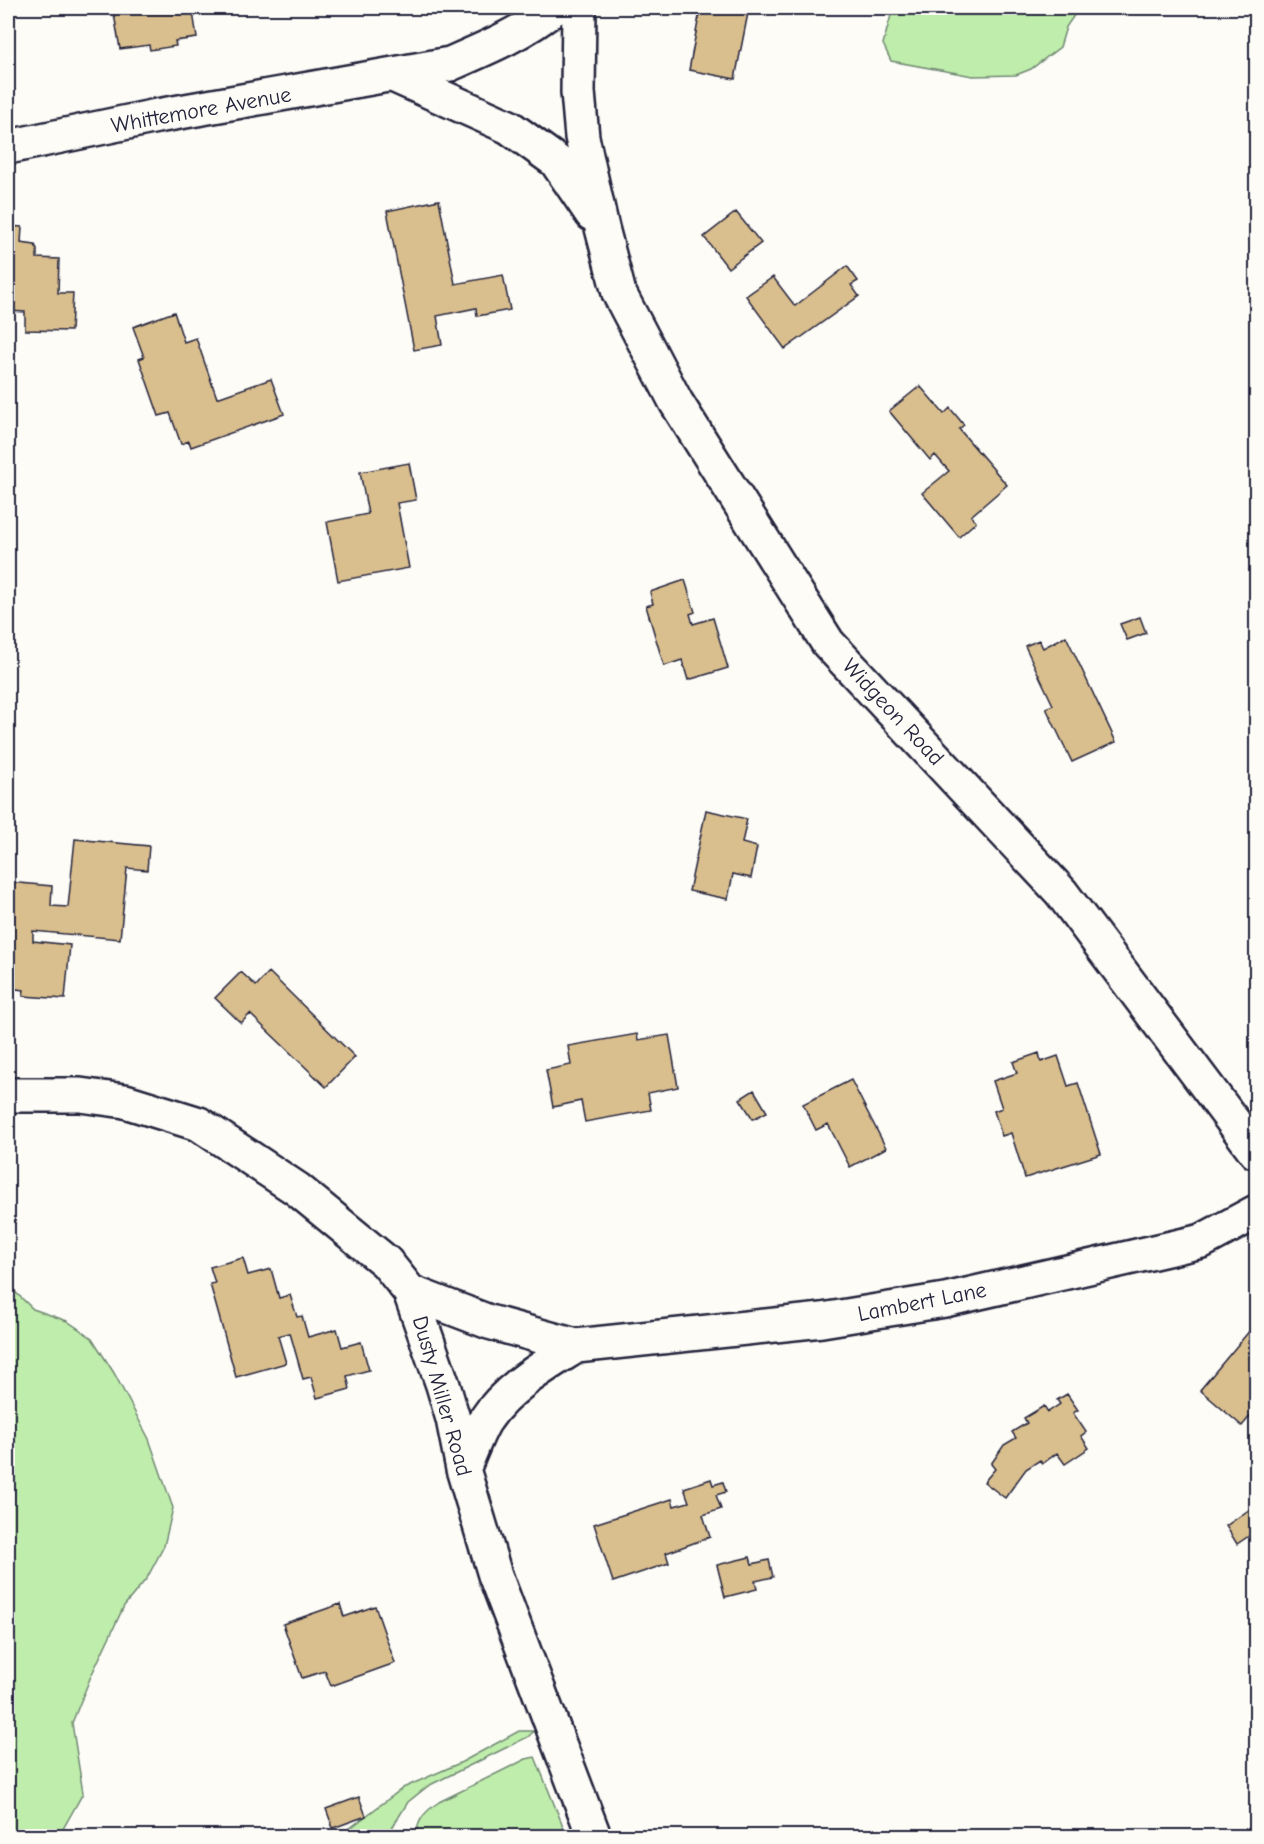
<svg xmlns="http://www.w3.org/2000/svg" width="1264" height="1844" font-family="'Comic Neue',sans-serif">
<rect width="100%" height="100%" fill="#fdfcf7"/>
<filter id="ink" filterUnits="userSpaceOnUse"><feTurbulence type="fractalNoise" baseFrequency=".0167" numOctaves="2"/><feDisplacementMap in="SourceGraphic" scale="12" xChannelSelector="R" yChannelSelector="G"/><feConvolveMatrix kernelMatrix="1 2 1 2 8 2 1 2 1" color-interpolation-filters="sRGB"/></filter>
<g filter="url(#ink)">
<!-- green -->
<path fill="#bfedab" stroke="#708873" stroke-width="1.5" d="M893,8H1079L1066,27L1060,47L1031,69L1016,75L973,76L891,61L883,44Z
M8,1285L33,1309L67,1321L92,1338L114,1373L149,1439L173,1508L164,1546L147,1578L124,1606L91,1676L72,1723L83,1793L59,1836H8Z
M519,1731H534L528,1737L428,1786L408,1802L387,1836H329L350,1828L403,1788L462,1762Z
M535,1757L567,1836H417C416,1820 427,1810 439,1802L526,1759Z"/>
<!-- building -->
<path fill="#d9be8e" stroke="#22223b" stroke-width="1.5" d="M113,8H213V9L193,12L197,38L175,41L176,46L150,50L149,45L120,49Z
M713,8H749L735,79L689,70L700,11L712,14Z
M439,200L455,284L503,275L510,310L477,316L476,308L437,316L442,345L414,350L387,211Z
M736,212L761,243L728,268L704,237Z
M8,226L22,227L21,243L35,245L37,249V258L59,259L58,293H73L71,331L25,330V312L8,311Z
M847,266L858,281L851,285L859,296L785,349L746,296L773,277L795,306Z
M174,312L184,342L196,338L217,398L271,379L284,414L191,447L189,441L181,444L170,413L159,416L139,359L144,357L133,327Z
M920,386L944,414L950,408L964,425L959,429L1007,485L971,516L976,522L959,537L922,493L949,471L935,455L930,460L889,411Z
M409,463L416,500L397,503L409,568L338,581L327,522L368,514L360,472Z
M685,580L695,612L690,614L693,624L713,618L728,668L688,680L682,660L664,666L646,606L653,604L650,592Z
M1140,617L1146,633L1127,640L1120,624Z
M1066,636L1116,742L1072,762L1046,708L1053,705L1025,646L1039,640L1043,648Z
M706,810L747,819L742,843L757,847L751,878L733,874L728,899L689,891Z
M75,839L149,846L147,870L127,868L120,939L33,931V941L70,945L65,999L23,996L24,990L8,988V882L52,886L51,906L68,907Z
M241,972L256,986L269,972L355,1057L326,1087L250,1014L241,1023L215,998Z
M637,1034L638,1040L669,1035L678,1087L648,1093L651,1110L585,1122L581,1101L553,1107L546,1070L571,1065L568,1046Z
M1039,1053L1041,1062L1058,1056L1068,1086L1078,1083L1101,1154L1025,1178L1011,1133L1002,1136L994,1111L1002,1108L993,1081L1017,1073L1013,1062Z
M851,1080L886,1148L850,1167L828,1124L816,1130L803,1104Z
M754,1090L767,1112L753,1119L740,1099Z
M243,1258L248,1275L271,1269L279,1298L290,1295L297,1317L302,1316L308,1337L337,1329L342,1347L361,1342L369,1370L347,1376L350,1389L317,1398L311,1377L303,1379L290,1333L278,1336L286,1363L236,1377L210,1284L215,1283L210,1267Z
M1256,1323V1409L1242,1426L1200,1390Z
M1067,1394L1078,1410L1073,1413L1086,1432L1081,1436L1089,1448L1065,1464L1057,1453L1042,1464L1040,1460L1026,1469L1005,1498L984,1482L995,1469L991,1464L1004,1445L1016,1438L1012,1432L1027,1423L1024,1418L1044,1406L1048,1412L1060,1404L1057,1400Z
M711,1479L713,1485L723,1482L726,1492L716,1495L721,1509L703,1515L710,1537L666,1553L669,1563L613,1582L594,1524L672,1499L674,1506L689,1502L684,1488Z
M1256,1505V1531L1237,1544L1226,1526Z
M750,1557L752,1564L769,1560L773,1577L755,1581L757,1589L725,1597L717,1565Z
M340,1604L344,1617L375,1606L395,1663L331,1686L325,1671L302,1678L283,1624Z
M359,1797L366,1816L333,1828L326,1809Z"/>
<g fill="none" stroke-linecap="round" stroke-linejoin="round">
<!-- street casing -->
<g stroke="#22223b" stroke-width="38">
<path id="street" d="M579,8L578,92L582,137L602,228L619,293L676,402L828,643L1061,892L1256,1152
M395,76L509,127L556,161L592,214
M8,147L157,116L450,64C487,48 523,33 554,8
M8,1095H80L125,1101L199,1124L297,1189L386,1262L410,1292L443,1385L453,1419L463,1469L495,1575L594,1836
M410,1292L489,1322L576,1346L822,1320L945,1300L1202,1241L1256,1212
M463,1469C470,1454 476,1436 484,1422C506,1388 543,1367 576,1346"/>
</g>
<!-- street -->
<use href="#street" stroke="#fdfcf7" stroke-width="33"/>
</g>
</g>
<g text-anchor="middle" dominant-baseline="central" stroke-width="4.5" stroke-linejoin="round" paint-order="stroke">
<!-- street labels -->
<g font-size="22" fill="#22223b" stroke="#fdfcf7">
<text transform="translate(201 110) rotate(-10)">Whittemore Avenue</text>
<text transform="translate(893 712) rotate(47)">Widgeon Road</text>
<text transform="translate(922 1302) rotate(-11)">Lambert Lane</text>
<text transform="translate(442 1396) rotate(74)">Dusty Miller Road</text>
</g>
</g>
<!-- margin -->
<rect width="1264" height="1844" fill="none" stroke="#fdfcf7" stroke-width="30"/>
<rect x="15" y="15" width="1234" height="1814" fill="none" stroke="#22223b" stroke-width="2" filter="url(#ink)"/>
</svg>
